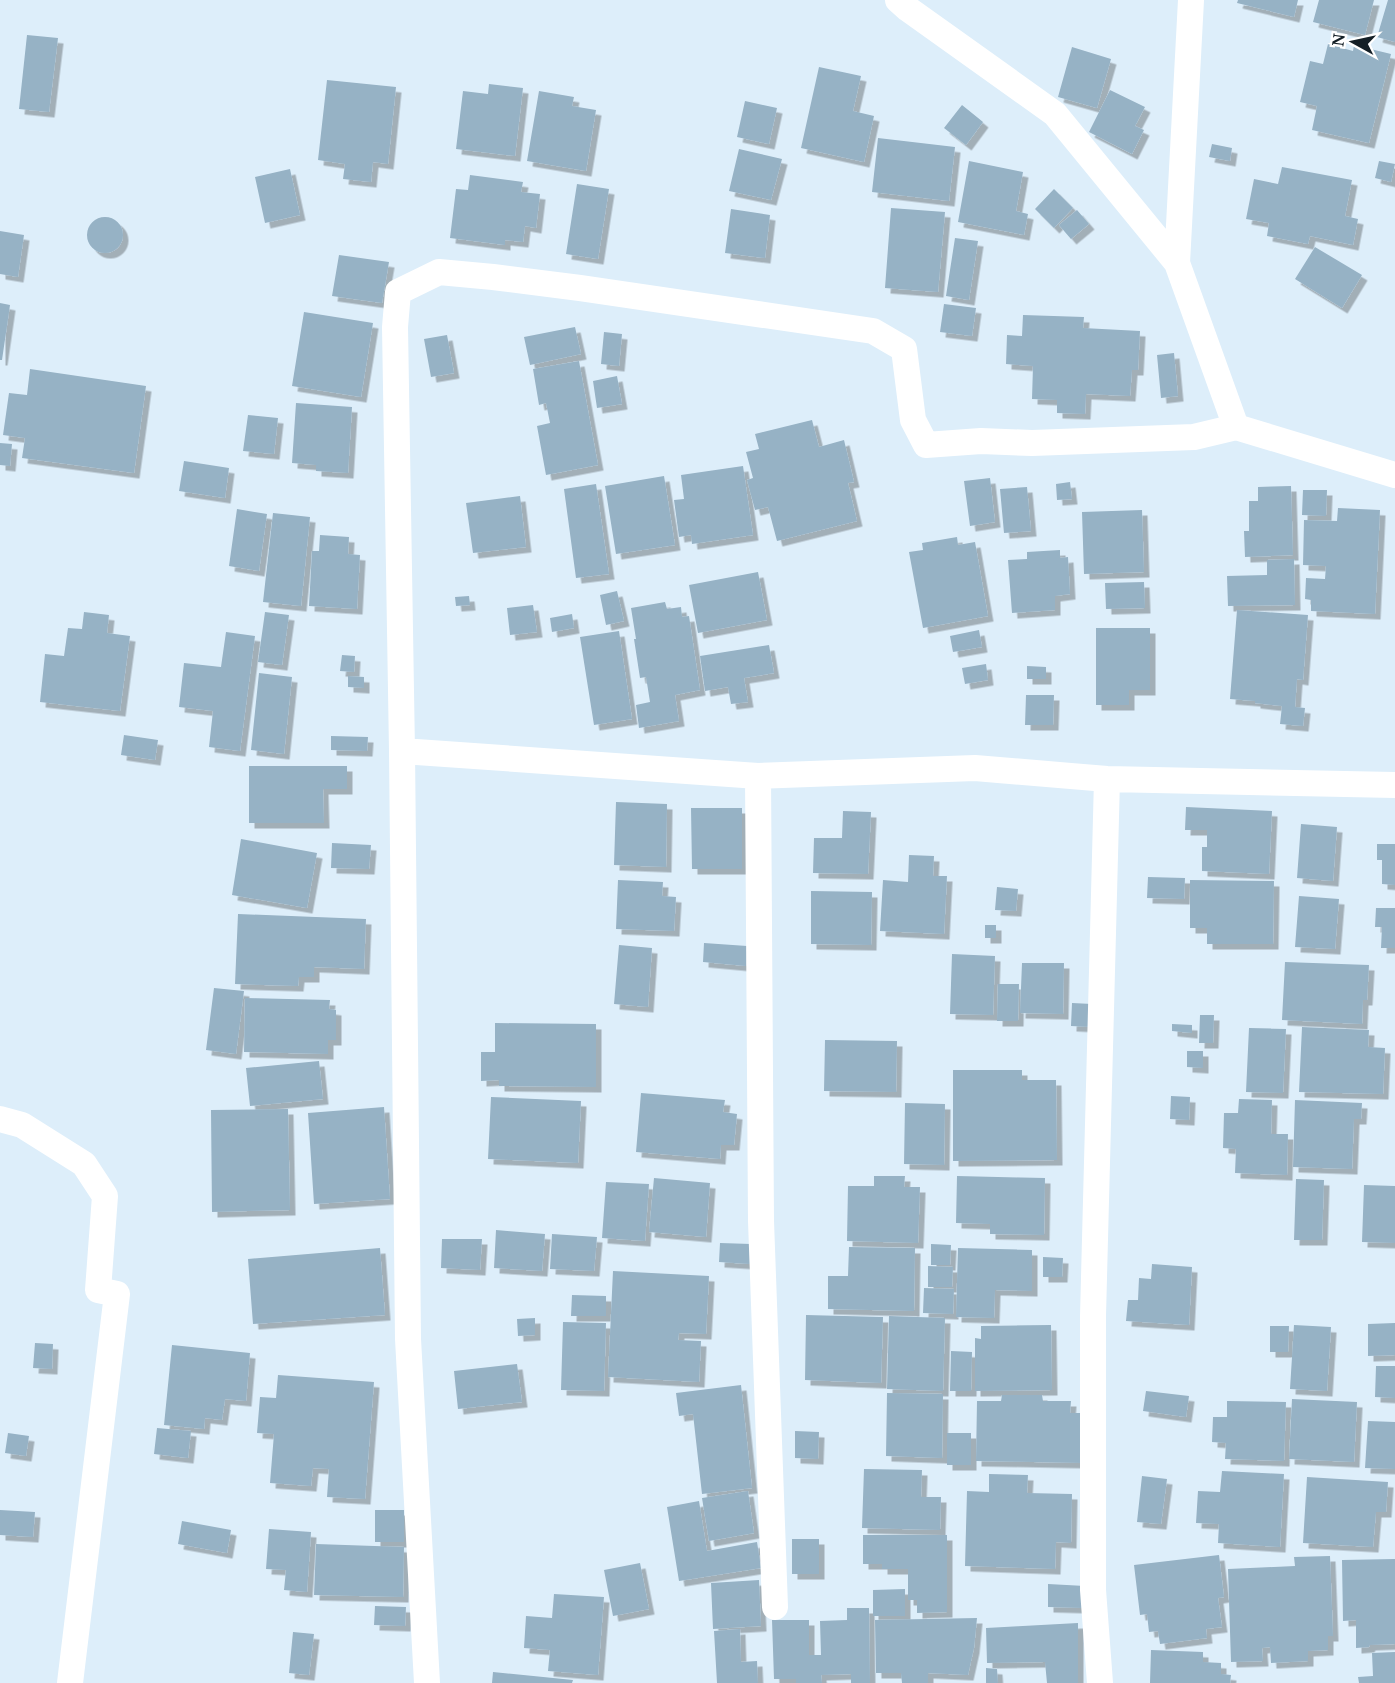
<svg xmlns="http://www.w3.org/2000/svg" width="1395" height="1683" font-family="'Noto Serif',serif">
<defs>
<filter id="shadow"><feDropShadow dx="5.5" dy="5.5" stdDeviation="0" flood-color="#0004"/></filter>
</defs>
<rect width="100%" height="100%" fill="#ddeefa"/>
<!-- building -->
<path fill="#96b2c5" filter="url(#shadow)" d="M1238,0H1298L1294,17L1237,3Z
M1319,0H1374L1365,35L1313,22Z
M1388,0H1395V42L1377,37Z
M27,35L58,38L49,112L19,109Z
M1328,44L1353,51L1354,45L1391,54L1369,143L1312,130L1317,106L1300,102L1310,61L1323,64Z
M1072,47L1111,59L1097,108L1058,97Z
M819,67L861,76L853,111L874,116L864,162L801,148Z
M327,80L396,87L388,164L373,162L371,182L343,179L345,164L318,160Z
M489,84L523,88L515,156L456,149L463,91L488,94Z
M1110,90L1145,107L1135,126L1144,130L1132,154L1089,132Z
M539,91L574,97L572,106L596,110L586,171L527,161Z
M745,101L777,108L769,144L737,137Z
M962,105L983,122L966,145L944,128Z
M878,138L955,147L949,201L872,192Z
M1212,144L1232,148L1230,161L1209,157Z
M739,149L782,159L771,200L729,191Z
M969,161L1023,172L1016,211L1028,214L1024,235L958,222Z
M1379,161L1395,164L1391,182L1375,178Z
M1282,167L1352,180L1345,216L1358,219L1353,245L1310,236L1308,244L1267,236L1269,223L1246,219L1254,179L1278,184Z
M290,169L300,215L265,223L255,177Z
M470,175L523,182L521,192L540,194L536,228L525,226L523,242L505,240V245L450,238L456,189L468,190Z
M577,184L609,189L598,259L566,254Z
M1054,189L1073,208L1054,228L1035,209Z
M891,208L945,212L938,292L885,288Z
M731,209L770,215L765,258L725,253Z
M1077,210L1089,224L1071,239L1059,225Z
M87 235a18 18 0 1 1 36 0a18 18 0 1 1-36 0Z
M0,231L24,235L18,277L0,274Z
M955,238L978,241L969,300L946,296Z
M1315,247L1362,275L1342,308L1295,279Z
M339,255L389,262L382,303L332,296Z
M0,303L10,305L2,360H0Z
M944,304L976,308L972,336L940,332Z
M304,312L373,323L361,397L292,386Z
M1023,315L1084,317L1083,328L1140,331L1138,370H1132L1130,396L1086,394L1085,414L1057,413V400L1032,399L1033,366L1006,364L1007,335L1022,336Z
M575,327L581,354L530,365L524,337Z
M604,332L622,334L619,366L601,364Z
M447,335L454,373L431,377L424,339Z
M1174,353L1178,396L1161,398L1157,355Z
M579,361L598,465L546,475L537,426L550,423L546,403L539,405L533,369Z
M30,369L146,386L134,473L22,458L25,438L3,435L9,393L27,395Z
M617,376L622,404L597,408L593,381Z
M296,403L352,407L348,473L316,471V465L292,463Z
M248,415L278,418L274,454L243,451Z
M812,420L819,447L844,440L854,482L848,483L857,521L777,541L768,507L755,510L747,480L753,478L746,452L759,449L755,434Z
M0,443L12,444L10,466L0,465Z
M184,461L229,468L225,498L179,491Z
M743,466L753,535L692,544L691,535L679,537L674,500L684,499L681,475Z
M664,476L675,545L616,554L605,486Z
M990,478L995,522L970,526L964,481Z
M1070,482L1072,499L1057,500L1056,484Z
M596,484L609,574L576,578L564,489Z
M1291,486L1293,555L1245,557L1244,531H1249V501H1258V487Z
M1027,487L1031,531L1004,533L1000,489Z
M1303,490H1327L1326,516L1302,515Z
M520,496L526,547L473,553L466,503Z
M1338,508L1380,510L1375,614L1311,611V600L1305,599L1306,578L1325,579L1326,566L1303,565L1304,520L1337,521Z
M237,509L267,514L259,571L229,566Z
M1142,510L1144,572L1084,574L1082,512Z
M273,513L310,517L301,606L263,602Z
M320,535L349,537L348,554L360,555L357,609L309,606L312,551H319Z
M957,537L958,545L975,542L988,616L923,628L909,552L923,550L922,543Z
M1060,550V558L1068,557L1070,594L1055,596V610L1012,613L1008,560L1027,559V552Z
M1294,559L1295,605L1228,606L1227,576L1267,575V560Z
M758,572L767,620L698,633L689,585Z
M1144,582L1145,608L1106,609L1105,583Z
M617,591L624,621L606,625L600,595Z
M469,596L470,605L456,606L455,597Z
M665,602L667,609L681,607L682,617L689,616L700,690L675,695L679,721L639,728L636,705L650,702L646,677L640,678L634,639H636L631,608Z
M533,605L537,632L510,635L507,608Z
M1237,610L1308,615L1303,680L1297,679L1295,707L1305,708L1303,726L1280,724L1282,706L1255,703V701L1230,699Z
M84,612L109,615L107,633L130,636L120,711L40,702L45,654L64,656L68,628L82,629Z
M265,612L289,615L282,665L258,662Z
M572,614L574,628L552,632L550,618Z
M1096,628H1150V690H1129V705H1096Z
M979,630L982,647L953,652L950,636Z
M619,631L632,719L594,725L580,637Z
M226,632L255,636L240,751L209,747L213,711L179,707L184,663L221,667Z
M769,645L774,673L744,678L748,702L731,704L728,687L705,691L700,656Z
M342,655L355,656L354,672L340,671Z
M986,664L988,680L965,684L962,668Z
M1027,666L1046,667V679H1027Z
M259,673L292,677L284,754L251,750Z
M348,676L364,677V688L348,687Z
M1026,695H1054L1053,725H1025Z
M124,735L158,740L155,760L121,755Z
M331,736L368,737L367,751L331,750Z
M249,766H347V789H323L324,823H249Z
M616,802L667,804L666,867L614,865Z
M1186,807L1272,811L1269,874L1202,871V847H1207V830H1185Z
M691,808H742V869H692Z
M843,811L871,812L868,874L813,873L814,838H842Z
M1301,824L1337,827L1333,881L1297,878Z
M241,839L317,853L307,908L232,895Z
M332,843L371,845L369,869L331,868Z
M1377,844H1395V885L1382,884V860H1377Z
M909,855L934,856L933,876H947L944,934L880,931L883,880L908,882Z
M1148,877L1185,878L1184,899L1147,898Z
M618,880L663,882L662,896L676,897L674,931L616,929Z
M1190,880L1274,881L1273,944H1207V928H1190Z
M997,887L1018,889L1016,911L995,910Z
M811,891L872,892L871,945L811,944Z
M1299,896L1339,899L1335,949L1295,947Z
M1376,908H1395V948H1381L1382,927H1375Z
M238,914L366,919L364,969L314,967V977H299L298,986L235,984Z
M985,925H996V938H985Z
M704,943L747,946L746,966L703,962Z
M619,945L652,948L648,1007L614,1004Z
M952,954L995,956L993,1015L950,1014Z
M1285,962L1369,965L1367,1000H1363L1362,1024L1282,1020Z
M1022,963H1064L1063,1014L1020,1013Z
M998,984H1019L1018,1021H997Z
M214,988L244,991L236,1054L206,1050Z
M245,998L330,1000L329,1009L336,1010V1040H328V1054L244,1052Z
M1072,1003L1092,1004V1027L1071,1026Z
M1200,1015H1214L1213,1043H1199Z
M495,1023L596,1024V1087L499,1086V1080L481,1081V1052H495Z
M1172,1024L1192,1025V1033L1172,1031Z
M1302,1027L1369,1030L1368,1047L1385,1048L1383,1094L1299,1092Z
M1249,1028L1286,1029L1283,1093L1246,1092Z
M825,1040L897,1041L896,1092L824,1091Z
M1187,1051H1203V1068L1187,1067Z
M319,1061L323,1099L250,1106L246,1068Z
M953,1070H1022V1080H1056L1057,1160L953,1161Z
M641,1093L725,1100L723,1112L737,1114L734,1145H721L720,1159L636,1152Z
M1171,1096L1190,1097L1189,1120L1170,1119Z
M491,1097L581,1101L578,1163L488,1159Z
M1239,1099L1272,1100L1271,1134H1288L1287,1175L1235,1173L1236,1149L1223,1148L1224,1113H1238Z
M1295,1100L1362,1103L1361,1119H1354L1352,1169L1293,1167Z
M905,1103L945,1104L944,1165L904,1164Z
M384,1107L390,1199L314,1204L308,1113Z
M288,1109L290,1210L212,1212L211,1110Z
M874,1176H905L904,1187H920L918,1243L847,1241L848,1186H874Z
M957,1176L1045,1178L1044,1235L990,1234V1224L956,1223Z
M654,1178L710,1183L706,1237L649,1232Z
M1296,1179L1324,1180L1322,1240H1294Z
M606,1182L649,1184L645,1241L602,1238Z
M1364,1185L1395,1186V1243L1362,1242Z
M496,1230L545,1234L542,1271L494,1268Z
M552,1234L597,1237L594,1271L550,1269Z
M442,1239H482L480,1270L441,1268Z
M720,1243L751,1244L750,1264L719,1262Z
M931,1244L951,1245L950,1265H931Z
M849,1247L915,1248L914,1311L828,1309V1276H848Z
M380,1248L385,1315L253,1324L248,1259Z
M958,1248L1032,1250V1291L995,1290L994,1318L956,1317Z
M1043,1257L1063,1258L1062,1277H1043Z
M1152,1264L1192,1267L1189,1325L1126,1321L1128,1300H1138L1139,1278L1151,1279Z
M928,1266L953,1267L952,1287H928Z
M613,1271L709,1276L706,1334L679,1333L678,1340L701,1341L699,1382L608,1377Z
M924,1288L954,1289L953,1314L923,1313Z
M572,1295L606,1296V1316H571Z
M806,1315L883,1317L881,1383L805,1380Z
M889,1316L945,1318L943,1391L887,1389Z
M535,1318V1335L518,1336L517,1319Z
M563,1322L606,1323L604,1391L561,1390Z
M1395,1323V1355L1368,1356V1324Z
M1051,1325L1052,1390L975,1391V1338L981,1339V1326Z
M1294,1325L1331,1327L1327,1391L1290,1389Z
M1270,1326H1289L1288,1352H1270Z
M35,1343L53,1344L52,1369L33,1368Z
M172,1345L250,1353L246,1401L225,1399L222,1420L205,1418L204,1429L164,1425Z
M951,1351L972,1352L971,1391H950Z
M517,1364L522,1402L458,1409L454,1371Z
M1376,1366H1395V1398L1375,1397Z
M278,1375L374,1382L365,1499L327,1497L329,1469L313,1468L311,1486L270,1483L274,1434L257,1433L260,1397L276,1398Z
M741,1385L752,1488L702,1494L693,1414L679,1416L676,1393Z
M1146,1391L1189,1396L1186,1417L1143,1411Z
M887,1393L943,1394L942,1458L886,1456Z
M1002,1395H1042L1043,1401H1071L1070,1413H1084L1083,1463L976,1461L977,1401H1001Z
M1292,1399L1357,1402L1354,1462L1289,1459Z
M1227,1401L1286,1402L1284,1461L1225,1459L1226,1443L1212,1442L1213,1417H1227Z
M1368,1421L1395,1422V1469L1365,1468Z
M157,1428L191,1431L188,1458L154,1454Z
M795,1431L819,1432L818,1459L795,1458Z
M8,1433L29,1436L26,1456L5,1453Z
M947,1433H971V1465H947Z
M864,1469L922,1470L921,1497H941L940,1530L862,1528Z
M1222,1471L1284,1474L1280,1547L1218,1543L1219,1524L1196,1523L1198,1491L1220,1492Z
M989,1474L1028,1475L1027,1493L1072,1494L1071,1543L1056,1542L1055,1569L965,1566L967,1491L989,1492Z
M1142,1476L1167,1479L1161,1524L1137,1522Z
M1307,1477L1388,1482L1386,1512H1376L1373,1547L1303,1543Z
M748,1491L754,1533L709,1541L702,1498Z
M699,1501L707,1551L757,1542L761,1568L679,1581L667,1507Z
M0,1510L35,1512L33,1537L0,1535Z
M375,1510H404V1542H375Z
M182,1521L231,1530L227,1553L178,1544Z
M269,1529L311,1532L307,1592L284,1590L286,1570L266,1569Z
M863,1535H947V1612L917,1613V1600H908V1569H882V1564H863Z
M792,1539H819V1574H792Z
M316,1544L404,1547L403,1597L314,1595Z
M1219,1555L1224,1597L1218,1598L1222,1627L1206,1629L1207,1638L1160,1644L1158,1631L1149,1632L1147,1614L1140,1615L1134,1565Z
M1330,1556L1333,1636H1328V1650L1308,1651V1661L1271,1663L1270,1647L1262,1648L1263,1661L1231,1662L1228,1569L1295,1566L1294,1557Z
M1395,1559V1644L1370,1645L1369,1647L1356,1648V1620L1343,1621L1342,1560Z
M640,1563L649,1609L613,1616L604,1570Z
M759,1580L761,1626L713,1629L711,1583Z
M1048,1584L1085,1586L1084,1608L1048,1607Z
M905,1589V1616H873V1590Z
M554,1594L604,1597L598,1675L548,1671L550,1650L524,1648L526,1616L552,1618Z
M375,1606L406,1607L405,1626L374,1625Z
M847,1608H869L870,1683H851V1674L821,1675L822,1683H796V1679H774L772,1620H809V1655H821L820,1621L847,1620Z
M977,1618L974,1648L968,1675L928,1673V1683H902L901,1673H876L875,1620Z
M1078,1623V1683H1047L1045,1662L987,1663L986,1628Z
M740,1629L741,1662L757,1661L758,1683H717L714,1631Z
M293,1632L314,1634L309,1675L289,1673Z
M1151,1650L1203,1652V1662L1221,1663V1674L1231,1675L1230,1683H1150Z
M1395,1652V1683H1359L1358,1677L1373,1676L1372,1653Z
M986,1668L997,1669L998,1683H986Z
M493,1672L573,1680L572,1683H492Z"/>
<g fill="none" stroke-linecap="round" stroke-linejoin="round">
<!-- minor -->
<path stroke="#fff" stroke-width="26" d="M898,0L908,9L1055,114L1177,263L1236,427L1395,475
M1177,263L1191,0
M402,751L758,776L975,768L1107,779L1395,785
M758,776L761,1221L775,1607
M0,1119L22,1125L84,1164L105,1196L98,1290L117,1294L70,1683
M427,1683L408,1339L402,751L395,327L398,292L439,272L493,277L580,288L873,331L904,349L913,420L926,445L981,441L1032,443L1194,437L1236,427
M1100,1683L1093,1590V1316L1107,779"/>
</g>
<!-- north arrow -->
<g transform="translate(1353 42) rotate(278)" stroke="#ffffff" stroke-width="4.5" paint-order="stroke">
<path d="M0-4.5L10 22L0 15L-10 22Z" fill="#141f26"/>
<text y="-9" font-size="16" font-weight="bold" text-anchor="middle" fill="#141f26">N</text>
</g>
</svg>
